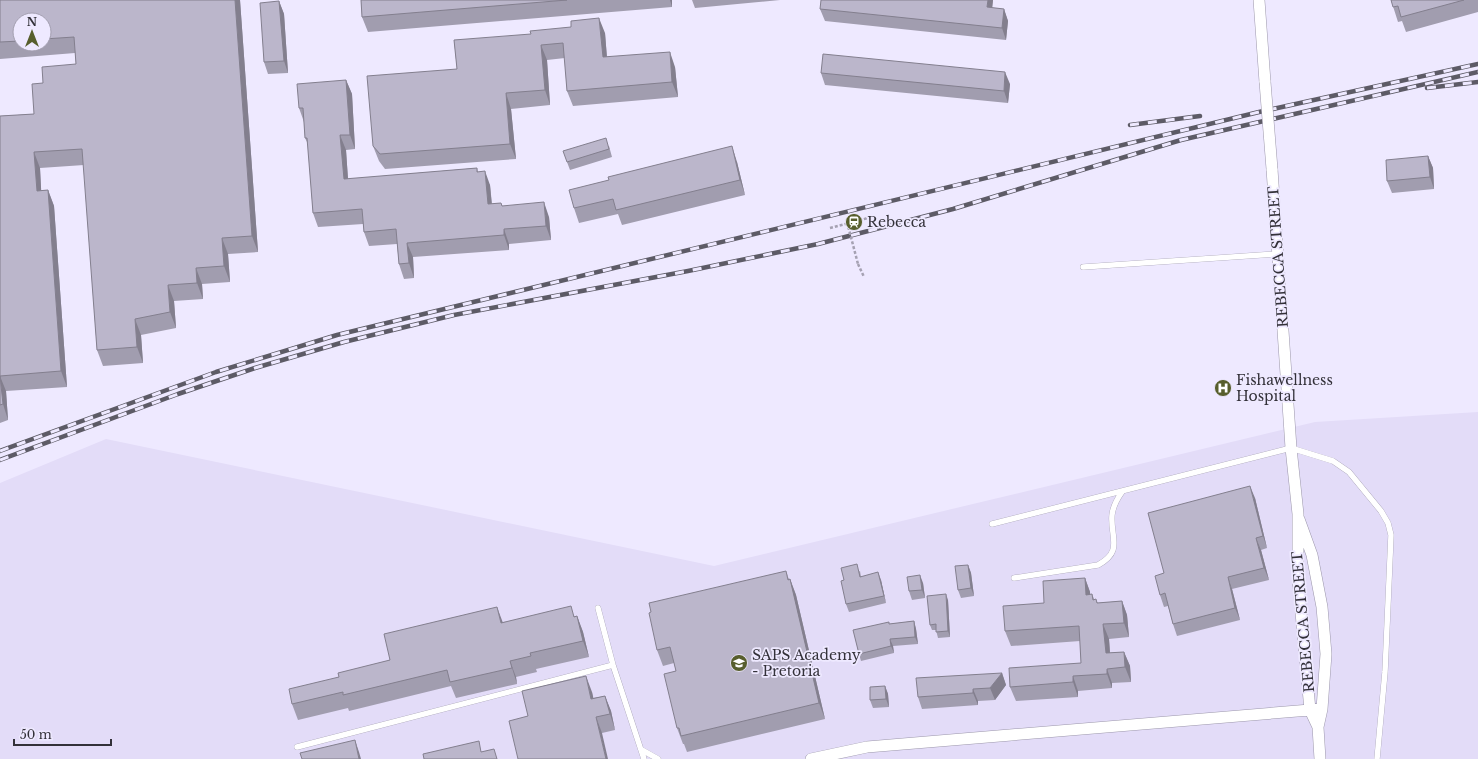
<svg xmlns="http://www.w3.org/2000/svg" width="1478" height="759" font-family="'Libre Baskerville',serif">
<rect width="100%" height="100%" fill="#eee9ff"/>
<!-- built -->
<path fill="#e3dcf8" d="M1478,412V759H0V483L106,439L714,566L1315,422Z"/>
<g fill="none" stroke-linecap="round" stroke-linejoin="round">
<!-- lane casing -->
<g stroke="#9c97ab" stroke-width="6">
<path id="lane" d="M1083,267L1277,254
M992,524L1291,448L1333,461L1349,472L1381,511L1388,523L1391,535L1385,672L1377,759
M1014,578L1098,565C1124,551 1110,537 1112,515C1113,506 1117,499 1122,492
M598,608L613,665L644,759
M297,747L613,665
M642,750L658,759"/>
</g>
<!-- street casing -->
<g stroke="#9c97ab" stroke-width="12">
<path id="street" d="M1259,0L1265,82
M1272,169L1291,448L1298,514V580L1310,710L1318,727
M1299,519L1312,555L1322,607L1326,654L1322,709L1318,727L1320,759
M811,759L867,747L1322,709"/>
</g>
<!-- path -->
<path stroke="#a5a1b2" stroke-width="2.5" stroke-dasharray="3 2" stroke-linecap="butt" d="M830,228L868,218
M858,264L864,277"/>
<!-- lane -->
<use href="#lane" stroke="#fff" stroke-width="5.5"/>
<!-- street -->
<use href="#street" stroke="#fff" stroke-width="11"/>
<!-- rail casing -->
<g stroke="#5d5b66" stroke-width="4.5">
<path id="rail" d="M1427,88L1478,82
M1130,125L1200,116
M0,451L216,372L337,335L1259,112L1478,64
M0,460L178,394L255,368L344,342L454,315L688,271L818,244L953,209L1181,140L1478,72"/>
</g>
<!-- rail -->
<use href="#rail" stroke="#eee9ff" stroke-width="3" stroke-dasharray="9" stroke-linecap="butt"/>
<!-- street-bridge casing -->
<g stroke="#9c97ab" stroke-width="12" stroke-linecap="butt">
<path id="street-bridge" d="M1265,82L1272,169"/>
</g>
<!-- path-bridge -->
<path stroke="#a5a1b2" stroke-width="2.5" stroke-dasharray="3 2" stroke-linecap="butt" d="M847,222L858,264"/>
<!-- street-bridge -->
<use href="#street-bridge" stroke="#fff" stroke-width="11"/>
</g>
<!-- wall -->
<path fill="#a19daf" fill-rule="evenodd" d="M0,0H240L258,252L228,254L230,282L202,284L203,299L174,301L176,328L141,335L143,363L103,366L97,350L84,165L40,168L41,190H48L54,206L67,387L6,391L8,420L0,423V116L34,114L43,83L76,64L75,53L0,59ZM20,20H44V44H20Z
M361,0H672V7L368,32L362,17Z
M692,0H780L695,8Z
M993,0L992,8L1004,9L1008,21L1006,40L825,21L820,9Z
M1391,0H1478V12L1406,32L1402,21L1398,22Z
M279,1L284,14L288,73L268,74L264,62Z
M605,33L607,57L675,67L678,97L573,106L567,91L565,58L547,60L550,105L511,109L516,159L385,169L379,161L373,146L457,69L454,40Z
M821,73L1010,84L1008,103L825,85Z
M346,80L352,94L355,149L346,150L348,179L477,168L478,172L490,185L492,204L501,203L502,206L549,217L551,240L509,244V250L413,257L414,278L404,279L399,264L397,244L369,246L364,232L363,224L318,227L313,213L308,144L305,138L304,122L299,108Z
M609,146L612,157L570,170L567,162Z
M1428,156L1433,168L1434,189L1392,193L1387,181Z
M737,162L745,195L622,225L618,214L579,223L574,208Z
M1255,498L1267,548L1261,550L1269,580L1232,589L1240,620L1177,636L1173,624L1168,606L1164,607L1160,595L1164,573Z
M968,565L971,573L974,596L961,598L958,590Z
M860,571L861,577L881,580L886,603L849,612L846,604L844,580Z
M1085,578L1090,592V595L1092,594L1094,599L1098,603L1122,601L1127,615L1129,637L1109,639L1110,653L1124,652L1130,666L1131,682L1112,683V688L1078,691V697L1016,701L1010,687L1081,663L1080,641L1011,646L1005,631Z
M790,579L796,595L825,719L687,752L684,744H683L677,728L676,671L674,663L663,666L657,650Z
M923,583L925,598L912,600L909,591Z
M948,600L950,637L938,638L936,630H932L930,625Z
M577,616L583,632L589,657L536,669L537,672L516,677L517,684L456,698L451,686L349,711L348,708L298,720L292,704L339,677L503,622Z
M914,621L916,629L918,644L893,646L894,653L861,661L859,654L890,624Z
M1002,673L1006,685L995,700L978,701V705L922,709L918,697Z
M885,686L888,694L889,707L873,708L870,700Z
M592,692L593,698L605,696L611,711L615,730L602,733L528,716Z"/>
<!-- shaded-wall -->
<path fill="#837f8e" d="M235,0H240L258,252L252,236Z
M670,0H672V7Z
M988,0H993L991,19L987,7Z
M279,1L284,14L288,73L284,61Z
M1004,9L1008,21L1006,40L1002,28Z
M599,18L605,33L608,72L603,57Z
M541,45L547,60L550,105L545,90Z
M670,52L675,67L678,97L672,82Z
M1005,72L1010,84L1008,103L1004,91Z
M346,80L352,94L355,149L350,135Z
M506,93L511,109L516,159L510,144Z
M340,135L346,150L349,194L344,179Z
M732,146L737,162L745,195L740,180Z
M34,152L40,168L42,206L37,191Z
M1428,156L1433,168L1434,189L1430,177Z
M485,171L490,185L493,219L488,204Z
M48,190L54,206L67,387L61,371Z
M544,202L549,217L551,240L546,226Z
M504,229L509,244V250L504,235Z
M222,238L228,254L230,282L224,266Z
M407,243L413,257L414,278L409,263Z
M196,268L202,284L203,299L197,283Z
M168,285L174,301L176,328L170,312Z
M135,319L141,335L143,363L137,347Z
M0,376L6,391L8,420L3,404Z
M1250,486L1255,498L1267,548L1263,536Z
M1256,538L1261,550L1269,580L1264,568Z
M968,565L971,573L974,596L971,588Z
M786,571L791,586L790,579L796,595L825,719L819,703Z
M878,572L881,580L886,603L884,596Z
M920,575L923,583L925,598L922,590Z
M1228,577L1232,589L1240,620L1235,608Z
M1085,578L1090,592L1091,609L1086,595Z
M946,594L948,600L950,637L948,631Z
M1122,601L1127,615L1129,637L1124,623Z
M497,607L503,623H501Z
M577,616L583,632L589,657L583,641Z
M914,621L916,629L918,644L915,637Z
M1103,624L1109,639L1111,668L1106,653Z
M890,639L893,646L894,653L891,646Z
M1124,652L1130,666L1131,682L1125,667Z
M510,661L516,677L517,684L512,668Z
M1107,669L1112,683V688L1107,674Z
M1002,673L1006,685L995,700L990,688Z
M586,676L592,692L597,714L591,699Z
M1073,676L1078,691V697L1073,682Z
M885,686L888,694L889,707L886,699Z
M973,689L978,701V705L973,693Z
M605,696L611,711L615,730L610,714Z
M596,717L602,733L608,759H606Z
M355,740L359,752L361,759H359Z"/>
<!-- building -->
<path fill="#bbb6cb" stroke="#837f8e" d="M0,0H235L252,236L222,238L224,266L196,268L197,283L168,285L170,312L135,319L137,347L97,350L82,149L34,152L37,191L48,190L61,371L0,376L3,404L0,405V116L34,114L32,84L43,83L42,67L76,64L74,37L44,39V20H20V41L0,42Z
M361,0H567L362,17Z
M821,0H988L987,7L1004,9L1002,28L820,9Z
M1391,0H1464L1401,17L1398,6L1393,7Z
M279,1L284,61L264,62L260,3Z
M599,18L603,57L670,52L672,82L567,91L563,43L541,45L545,90L506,93L510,144L380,154L373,146L367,76L457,69L454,40L531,34L530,31L571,27V21Z
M823,54L1005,72L1004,91L821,73Z
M346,80L350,135H340L344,179L477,168V172L485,171L488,204L501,203L502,206L544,202L546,226L504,229V235L407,243L409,263L399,264L396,229L364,232L362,209L313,213L307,138H305L303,108H299L297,84Z
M606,138L609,149L567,162L563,151Z
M732,146L740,180L616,210L613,199L574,208L569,190L609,180L608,177Z
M1428,156L1430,177L1387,181L1386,160Z
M1250,486L1263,536L1256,538L1264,568L1228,577L1235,608L1173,624L1165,593L1160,595L1155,576L1164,573L1148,513Z
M857,564L860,577L878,572L884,596L846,604L841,581L844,580L841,568Z
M968,565L971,588L958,590L955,566Z
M786,571L788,580L790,579L819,703L681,736L679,728H677L664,674L676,671L670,647L657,650L649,613L651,612L649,603Z
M920,575L922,590L909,591L907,577Z
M1085,578L1086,595L1092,594L1093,600L1096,599L1097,603L1122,601L1124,623L1103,624L1106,653L1124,652L1125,667L1107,669V674L1073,676V682L1010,687L1009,668L1081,663L1079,626L1005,631L1003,606L1044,603L1043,581Z
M946,594L948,631L936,632V624L930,625L927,596Z
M571,606L574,617L577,616L583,641L530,653L531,656L510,661L512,668L450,682L447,670L343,695V692L292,704L289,689L339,677L338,673L390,660L384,634L497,607L501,623Z
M914,621L915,637L890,639L891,646L859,654L853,630L889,622V624Z
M1002,673L990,688L973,689V693L918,697L916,678Z
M586,676L591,699L605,696L610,714L596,717L606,759H518L509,721L528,716L522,691Z
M885,686L886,699L870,700V687Z
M355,740L359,759H302L300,753Z
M479,741L481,752L494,749L497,759H424L423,754Z"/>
<!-- icons -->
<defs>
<g id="station-disc" transform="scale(0.9)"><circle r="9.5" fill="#575e2d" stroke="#eee9ff"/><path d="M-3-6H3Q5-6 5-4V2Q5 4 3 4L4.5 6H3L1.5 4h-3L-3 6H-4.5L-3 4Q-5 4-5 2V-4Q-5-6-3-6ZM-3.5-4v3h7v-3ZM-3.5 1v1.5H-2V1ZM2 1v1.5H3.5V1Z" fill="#fff"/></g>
<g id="hospital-disc" transform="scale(0.9)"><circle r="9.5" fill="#575e2d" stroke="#eee9ff"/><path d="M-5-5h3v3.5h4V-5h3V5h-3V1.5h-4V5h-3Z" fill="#fff"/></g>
<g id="university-disc" transform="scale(0.9)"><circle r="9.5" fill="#575e2d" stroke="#eee9ff"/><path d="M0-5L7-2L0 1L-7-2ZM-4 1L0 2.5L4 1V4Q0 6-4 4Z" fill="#fff"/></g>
</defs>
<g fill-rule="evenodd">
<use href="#station-disc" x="854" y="222"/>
<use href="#hospital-disc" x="1223" y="388"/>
<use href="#university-disc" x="739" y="663"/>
</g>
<g text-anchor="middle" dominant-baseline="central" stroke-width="3.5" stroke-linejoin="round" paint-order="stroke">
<!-- poi labels -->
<g font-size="14" fill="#333139" stroke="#eee9ff" text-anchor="start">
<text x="867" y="222">Rebecca</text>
<text x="1236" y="380">Fishawellness<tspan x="1236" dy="16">Hospital</tspan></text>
<text x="752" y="655">SAPS Academy<tspan x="752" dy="16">- Pretoria</tspan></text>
</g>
<!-- street labels -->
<g font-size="14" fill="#333139" stroke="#eee9ff">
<text transform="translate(1278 257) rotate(-94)">REBECCA STREET</text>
<text transform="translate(1303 622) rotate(-95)">REBECCA STREET</text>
</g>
</g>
<!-- north arrow -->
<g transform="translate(32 32)"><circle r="19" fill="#eee9ff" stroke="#a39fb0"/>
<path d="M0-3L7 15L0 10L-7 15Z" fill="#575e2d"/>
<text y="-6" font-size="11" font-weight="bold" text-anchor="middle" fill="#333139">N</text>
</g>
<!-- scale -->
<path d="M14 739v6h97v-6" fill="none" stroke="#333139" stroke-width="2"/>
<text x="20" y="739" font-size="12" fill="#333139" stroke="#eee9ff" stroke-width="3" paint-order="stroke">50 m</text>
</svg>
